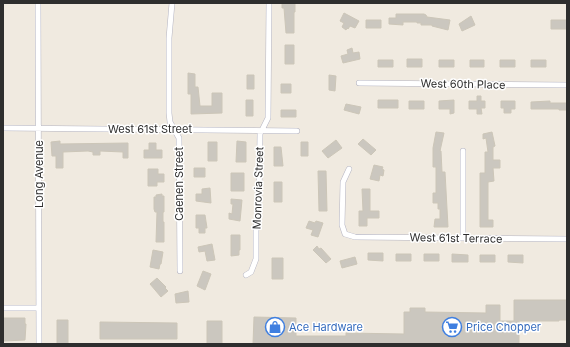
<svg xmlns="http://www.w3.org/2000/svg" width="570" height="347" font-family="Inter,sans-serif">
<rect width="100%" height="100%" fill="#f0eae0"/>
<!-- building -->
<path fill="#cbc7bf" stroke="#ccc6b8" d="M282,3H295V12H294V33H286L284,8H282Z
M344,13L359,21L355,28L350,26L348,29L347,28L346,30L342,27L344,23L340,21Z
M396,14H424L426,15L427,17L450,20L448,30L432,26V25H421V23H417V22H403V25L389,24V18H396Z
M471,16L475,25L462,31L459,24Z
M366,20H381V28H366Z
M551,20H567V29H551Z
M285,45H294V64H285Z
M352,48L353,53L359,52L360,59L343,63L341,56L348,54L347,50Z
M407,59H422V67H407Z
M378,60H393V67H378Z
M439,60H454V67H439Z
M470,60H484V67H470Z
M500,60H515V67H500Z
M531,60H546V67H531Z
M188,73L195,74V87H198L200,106H212V93H222V113L191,114V94H188Z
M247,75H254V89H247Z
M329,75L336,76L335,91L329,90Z
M281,84H291V93H281Z
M477,96H481V101H485V108H481L482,114H477V109H469V101H477Z
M246,100H253V116H246Z
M378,100H398V108H378Z
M454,100V113L450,114V109H439V101Z
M409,101H424V109H409Z
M501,101H515V109H511V113H504V108H501Z
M550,101V103H567V110H559V109H531V102Z
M346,104L361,107L359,114L344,110Z
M281,110H296V117H281Z
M436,132L444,133L440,151H441L442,172H445L448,227H434L435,219H440V209H438V203H433V193H436V167H433V148Z
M492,132L495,146L493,147V160H500V168H493L494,181L488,182V220H493V227H480V173H485V152H488L486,138L483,139V134Z
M363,139L376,150L371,155L358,144Z
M336,140L342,148L328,158L322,151Z
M60,141V144L128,143V158H123V152L100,151V155H93V152L88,151L63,152V168H56V156H52L51,142Z
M237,141L246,142V162H236Z
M208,142H217V161H208Z
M301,142H308V156H301Z
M149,143H156V150H162V158H144V150H149Z
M274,147H281L283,166H274Z
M374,165L383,167L382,169L384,170L383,176L380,175L379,181L370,179Z
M194,168H205V177H194Z
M148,169H158V174H164V182H157V186H148Z
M318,171H326L327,211H319Z
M231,173H244V191H231Z
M274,182H282V202H274Z
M210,188L211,203L196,201V194H202V189Z
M362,189H370V211H379V218H367V226H359V211H363Z
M162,194V196H164V212H163V222H164V242H156L157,212H155L154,209V197H156V195Z
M231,199L242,200L240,221L229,219V213L232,214L233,204H231Z
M196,215H205L207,228H205V233H199V228H196Z
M309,221L315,223L316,221L323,223L318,237L311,235L313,230L306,228Z
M231,235H240V250H239V255L231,256Z
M212,244L215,260L207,261L205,251L199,252L198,247Z
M317,246L319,249L321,248L331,259L326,263L313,250Z
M153,250L163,252L161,264H160L159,269L150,267Z
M368,253H383V261L368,260Z
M396,254H411V261H396Z
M424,254H439V261H424Z
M452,254L468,255V262H452Z
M480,255H495V262H480Z
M508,255H523V263L508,262Z
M355,257L357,264L342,268L340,261Z
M272,258H283V279H272Z
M203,271L211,274L205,290L197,286Z
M157,278L166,287L165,288L168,291L161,297L150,284Z
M188,291L189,302L176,303L175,294Z
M514,300H567V320H559V321H519V344H253L254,317L296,318V336H346V333L404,334V312H410V308H425V312L486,313V305H500V321H514Z
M3,318H25V324H26L25,340L4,341V340H3Z
M57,320H68V344H57Z
M207,321H222V344H207Z
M100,322L177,323V339H100Z"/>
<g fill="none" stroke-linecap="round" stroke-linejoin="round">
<!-- street casing -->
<g stroke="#b4b4c2" stroke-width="6">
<path id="street" d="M38,3L39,344
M172,3L169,38V113L170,122L179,138L180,271
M359,83L567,85
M3,128L297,131
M349,169L343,182L342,225L345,234L355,237L567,239
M463,238V151
M246,275L251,272L256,259V231L259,201L260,134L268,118L269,3
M3,308H39"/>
</g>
<!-- street -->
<use href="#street" stroke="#fff" stroke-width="5"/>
</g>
<!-- icons -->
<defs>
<g id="shop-ring" transform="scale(1)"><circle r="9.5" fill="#fff" stroke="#3f7fe0" stroke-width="1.5"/><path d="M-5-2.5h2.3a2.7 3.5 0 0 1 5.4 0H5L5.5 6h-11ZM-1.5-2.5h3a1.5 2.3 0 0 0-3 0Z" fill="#3f7fe0"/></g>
<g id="supermarket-ring" transform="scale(1)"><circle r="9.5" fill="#fff" stroke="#3f7fe0" stroke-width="1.5"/><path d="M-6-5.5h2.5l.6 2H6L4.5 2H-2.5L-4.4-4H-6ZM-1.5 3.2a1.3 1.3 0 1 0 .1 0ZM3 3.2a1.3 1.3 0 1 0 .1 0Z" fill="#3f7fe0"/></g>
</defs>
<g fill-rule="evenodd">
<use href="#shop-ring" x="275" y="327"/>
<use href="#supermarket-ring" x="452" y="327"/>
</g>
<g text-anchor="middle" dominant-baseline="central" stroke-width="3" stroke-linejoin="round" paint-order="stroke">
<!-- street labels -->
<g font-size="11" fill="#2e2e2e" stroke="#fff">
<text transform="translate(463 84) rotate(1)">West 60th Place</text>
<text x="150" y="129">West 61st Street</text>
<text transform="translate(39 174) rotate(-90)">Long Avenue</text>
<text transform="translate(179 184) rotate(-90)">Caenen Street</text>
<text transform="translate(258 188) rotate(-88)">Monrovia Street</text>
<text transform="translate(456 238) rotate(1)">West 61st Terrace</text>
</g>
<!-- shop labels -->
<g font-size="11" fill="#366cbe" stroke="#fff" text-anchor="start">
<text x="289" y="327">Ace Hardware</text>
<text x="466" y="327">Price Chopper</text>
</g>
</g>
<!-- border -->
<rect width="570" height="347" fill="none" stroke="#2e2e2e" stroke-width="8"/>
</svg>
